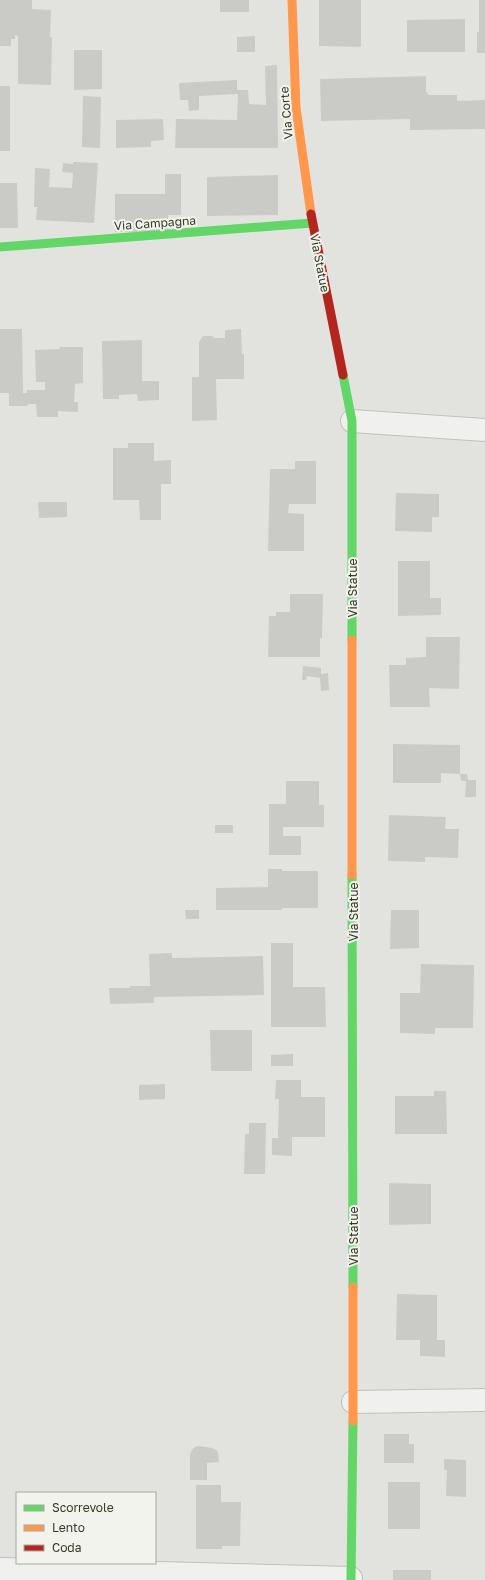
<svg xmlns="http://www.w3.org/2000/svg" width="485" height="1580" font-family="'Golos Text',sans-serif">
<rect width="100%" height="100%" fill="#e2e3df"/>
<!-- building -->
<path fill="#cacbc7" d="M0,0H32V9L51,10L50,37H52L51,85L18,84V36L15,35V39H11V46H0Z
M220,0H249V12H220Z
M319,0H361V47L319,46Z
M479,0H485V53H477V32H479Z
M465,19V52H407V20Z
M255,36V52H237V37Z
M74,50H102V89L74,90Z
M277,65L278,148H175L176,119L237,120L238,94L199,96V110L189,111L188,100H180L179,83L237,80V90H248L249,104L266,105L265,66Z
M426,76V92L429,95H457V101L485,100V129L410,130V119L321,121L320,79Z
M0,86H10V151H0Z
M83,96L101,97L100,148L82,147Z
M163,119L164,140L151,141V147L116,148V120Z
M73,162L98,163L94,223L36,220L37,207H34L35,168L50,169L49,187L72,188L73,173L62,172L63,163L73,164Z
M165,174H181V215H168V232H115V194H165Z
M278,175V215L207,216V177Z
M0,183H17L18,228H0Z
M0,329H22L23,393H27V390H45V382H36L35,350L60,349L59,347H83V383L75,384L74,402H78V412L58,411V417H37L36,404H28L27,406H9V393H0Z
M241,329L242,354H244V379H216L217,420L192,421V377H199V342L203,336H212L214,338H225V330Z
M142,340V381H159V400L138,401L137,394L119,395V399H103L102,341Z
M128,443H154V461L171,460V484H161V520H140L139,500H113V448H128Z
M295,461H316V504H289L288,513L304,514V551H268L270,469H295Z
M396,493L439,494V517H432V532L395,531Z
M38,502H67V517L39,518Z
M398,561H430V598H441V615L398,616Z
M290,594H323L322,638H320V657H268L269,616H276V612H290Z
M426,637H460L459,689L429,688L430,707H390L389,665H406V658L426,657Z
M303,666L321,668V674L328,673L329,690L321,691L320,678L307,676L306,680H302Z
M393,744L460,745V774L441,773V783H393Z
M460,774H467L468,780H476V797H465L466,781H461Z
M286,781H319V805H324V827H283V836H301V855H269V804H286Z
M389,815L446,817L445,829H459L458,858L425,857V862L388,861Z
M215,825H233V833H215Z
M268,869H282V871H318V908H282V910H216V888L268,887Z
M185,910H199V919H186Z
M391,910H419V948L390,949Z
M271,943H293V987H325L326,1027H271Z
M172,953V958L263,956L264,995L154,997V1003L110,1004L109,988H130V986H150L149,954Z
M421,964L474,965L473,1028H435V1034L400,1033V993H420Z
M210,1030H252V1071H211Z
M293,1054V1066H271V1055Z
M276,1080H301V1097H325V1137H292V1156L272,1155V1138H278V1136L279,1099H275Z
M165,1084V1099L139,1100V1085Z
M434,1091H446L447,1134H395V1096H434Z
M249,1123H266L265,1174H244L245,1134H249Z
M389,1183L431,1184V1224L389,1225Z
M397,1294L437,1295V1340H445V1357L420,1356V1340H396Z
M384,1434H409V1444H414V1463H384Z
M199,1446L212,1448L216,1450L218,1452L219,1462L207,1463V1480H190V1455L192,1450L195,1447Z
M444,1459L466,1460V1497L446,1496L447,1470H444Z
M388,1482H420V1529H388Z
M196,1485H221V1502H241L240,1546H222V1549H196Z
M393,1570H431V1580H393Z"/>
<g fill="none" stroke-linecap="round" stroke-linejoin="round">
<!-- street casing -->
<g stroke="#c0c1bd" stroke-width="24">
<path id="street" d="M352,421L485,430
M353,1402L485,1400
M0,1569L351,1578"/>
</g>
<!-- street -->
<use href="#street" stroke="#f0f0ee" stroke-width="22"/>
<!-- fast -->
<path stroke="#63d668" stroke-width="9" d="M0,247L312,223
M343,375L352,421V640
M352,875L353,1287
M351,1580L353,1421"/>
<!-- slow -->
<path stroke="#ff974d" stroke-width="9" d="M292,0L296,108L311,214
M352,640V875
M353,1421V1287"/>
<!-- jam -->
<path stroke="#b3261e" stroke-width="9" d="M311,214L343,375"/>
</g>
<g text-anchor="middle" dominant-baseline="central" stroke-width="4" stroke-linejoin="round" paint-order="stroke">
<!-- street labels -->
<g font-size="12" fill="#343a28" stroke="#f1f3ec">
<text transform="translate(286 113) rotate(-95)">Via Corte</text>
<text transform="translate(155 223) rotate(-4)">Via Campagna</text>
<text transform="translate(320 263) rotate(79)">Via Statue</text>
<text transform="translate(352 588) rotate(-90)">Via Statue</text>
<text transform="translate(353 912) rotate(-90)">Via Statue</text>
<text transform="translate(353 1236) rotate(-90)">Via Statue</text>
</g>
</g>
<!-- legend -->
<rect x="16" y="1492" width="140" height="72" fill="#f1f3ec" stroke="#a5a99e"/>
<rect x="24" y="1505" width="20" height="6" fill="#63d668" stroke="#a5a99e"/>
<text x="52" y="1512" font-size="12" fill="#343a28">Scorrevole</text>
<rect x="24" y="1525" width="20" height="6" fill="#ff974d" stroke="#a5a99e"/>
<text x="52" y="1532" font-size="12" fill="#343a28">Lento</text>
<rect x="24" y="1545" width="20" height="6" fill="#b3261e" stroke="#a5a99e"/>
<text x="52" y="1552" font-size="12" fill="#343a28">Coda</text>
</svg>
